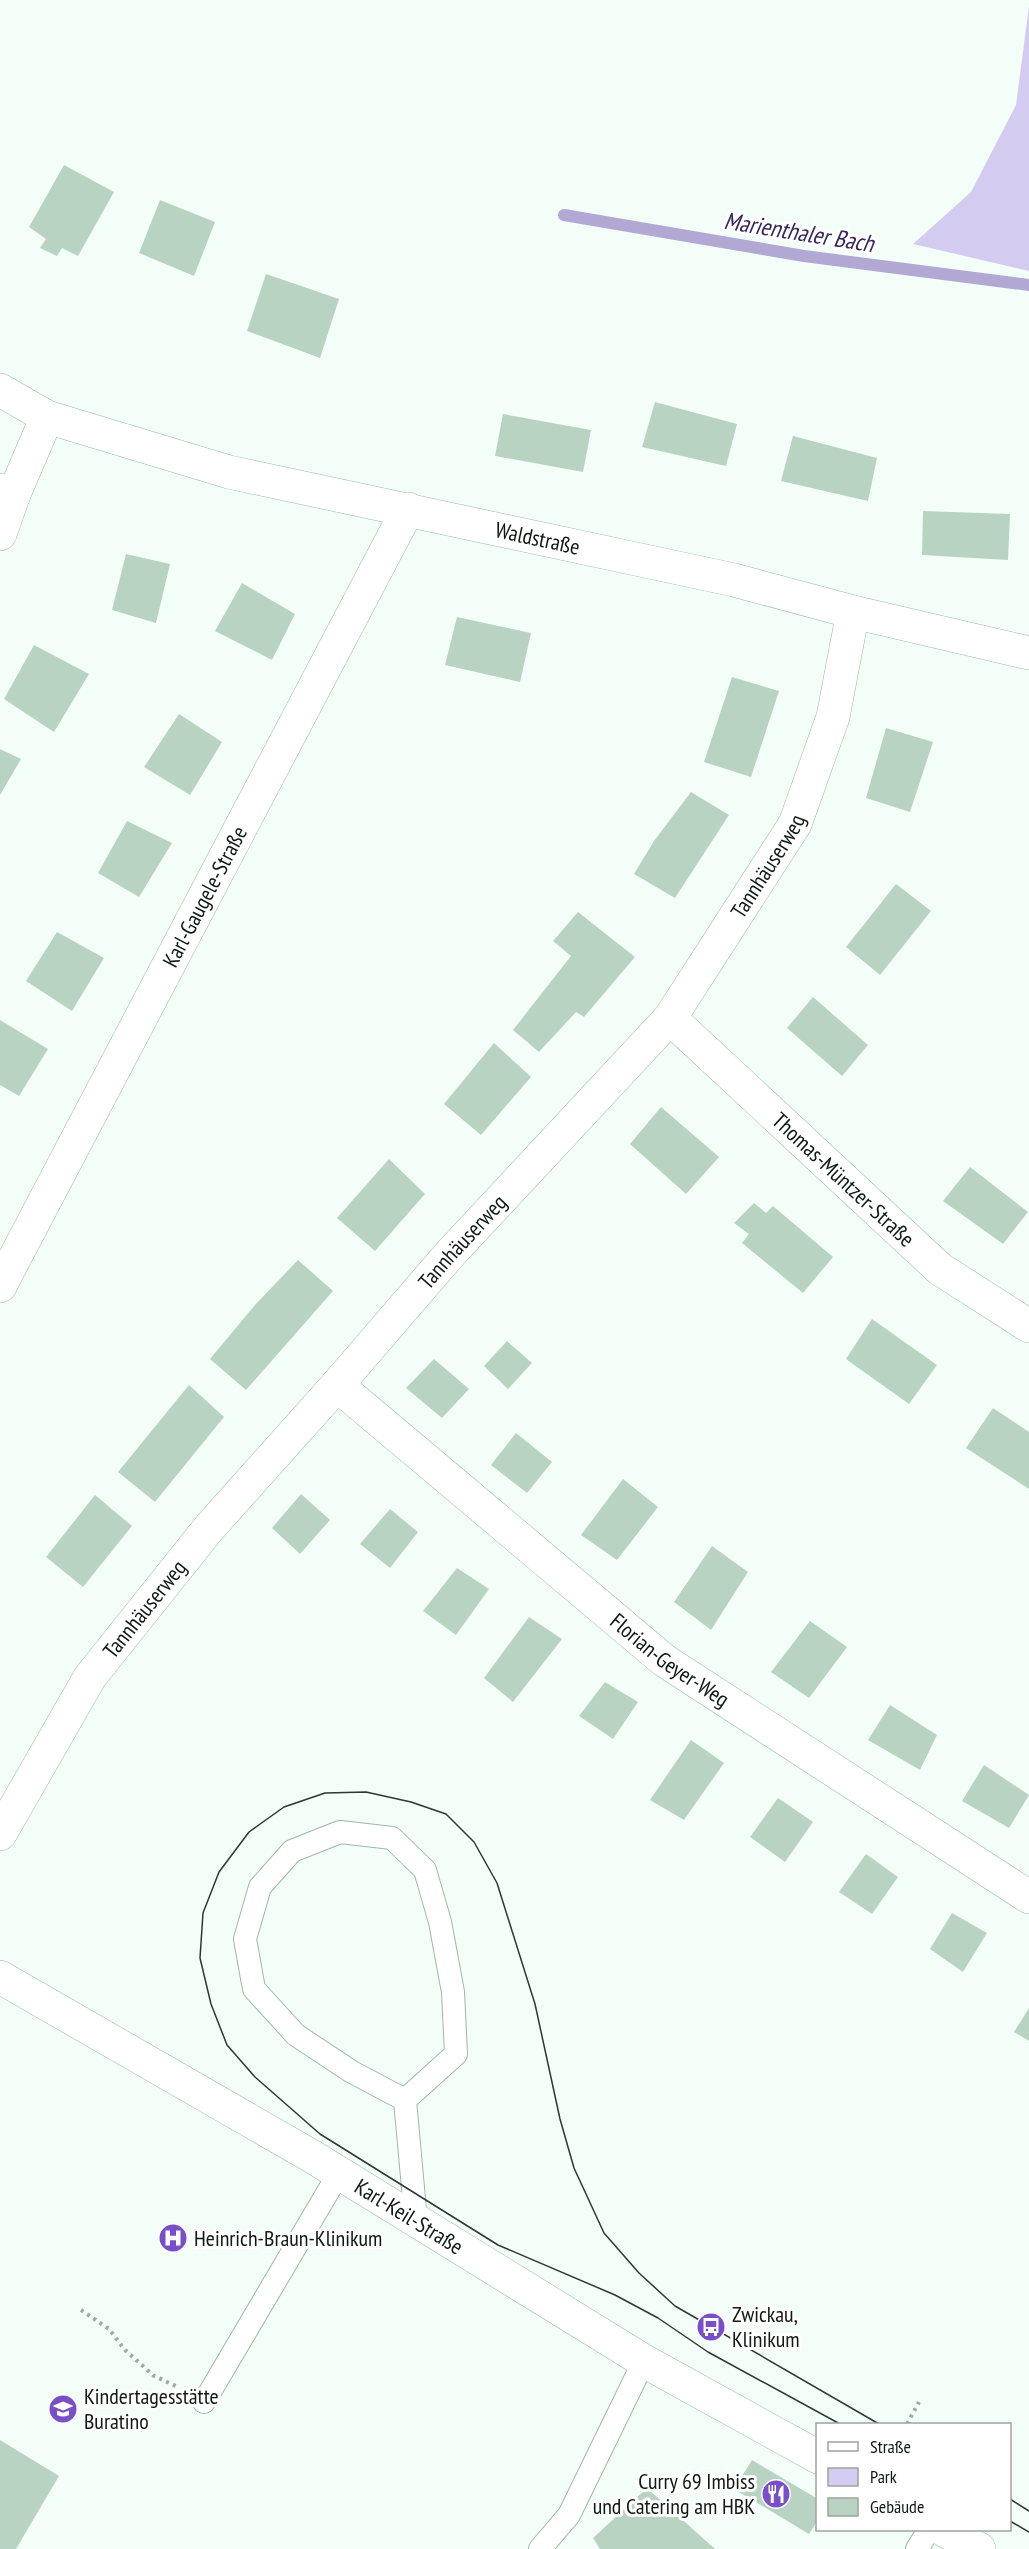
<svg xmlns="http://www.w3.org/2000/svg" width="1029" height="2549" font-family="'PT Sans Narrow',sans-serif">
<rect width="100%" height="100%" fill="#f4fef8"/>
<!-- green -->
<path fill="#d4ccf0" d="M1029,6V271L913,244L971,192L1016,105Z"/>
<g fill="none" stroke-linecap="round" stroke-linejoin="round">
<!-- stream -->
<path stroke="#b2a8d4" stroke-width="12" d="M564,215L804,256L1029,285"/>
</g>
<!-- building -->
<path fill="#b9d3c3" d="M64,165L114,192L78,256L62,248L57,256L40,248L46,239L29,227Z
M160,200L215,222L194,276L139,253Z
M266,274L339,299L320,358L247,331Z
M655,402L737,424L726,466L642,447Z
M503,414L591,430L583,472L495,456Z
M793,436L877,458L868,501L781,481Z
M923,511L1010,514L1008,560L922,555Z
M126,554L170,564L156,623L112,610Z
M242,583L295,614L272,660L215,631Z
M457,617L531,633L520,682L445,665Z
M34,645L89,674L54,732L4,699Z
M732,677L779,691L751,777L704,762Z
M179,714L222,742L190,795L144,767Z
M886,728L933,742L910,812L866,798Z
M0,749L21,759L0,795Z
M691,792L729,815L675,898L634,874L654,841Z
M127,821L172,843L139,897L98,873Z
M896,884L931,911L880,975L846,947Z
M578,912L635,957L584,1017L576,1012L539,1052L513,1030L571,956L553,941Z
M57,932L104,958L72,1011L26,981Z
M813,997L868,1045L842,1076L787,1028Z
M0,1020L48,1049L19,1096L0,1085Z
M494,1043L531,1077L481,1135L444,1104Z
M661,1107L719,1157L686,1194L630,1144Z
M389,1159L425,1194L375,1251L337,1218Z
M970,1167L1028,1212L1003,1244L943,1201Z
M754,1203L766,1213L773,1206L833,1257L803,1293L742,1243L749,1234L734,1223Z
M298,1260L333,1291L246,1390L210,1359L254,1306Z
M872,1319L937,1365L909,1404L846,1359Z
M507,1341L532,1363L508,1389L484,1366Z
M434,1359L469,1389L442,1418L406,1388Z
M189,1385L224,1417L155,1502L118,1472Z
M993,1408L1029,1432V1489L966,1448Z
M516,1433L552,1462L527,1493L491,1465Z
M623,1479L658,1507L617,1560L581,1535Z
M301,1494L330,1520L300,1554L272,1528Z
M95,1495L132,1526L83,1587L46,1557Z
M390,1509L418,1532L390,1568L360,1544Z
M712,1546L748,1572L711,1630L674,1602Z
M457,1568L489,1589L456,1635L423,1611Z
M529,1617L562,1639L513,1702L484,1678Z
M810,1621L847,1647L809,1698L771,1672Z
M605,1682L638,1702L613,1739L579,1716Z
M890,1705L937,1735L920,1770L868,1740Z
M691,1740L724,1763L684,1820L650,1800Z
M984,1765L1029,1795L1009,1828L962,1801Z
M778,1798L813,1822L785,1862L750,1837Z
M866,1854L898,1877L872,1914L839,1892Z
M952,1913L987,1933L963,1972L930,1949Z
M1029,2008V2041L1014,2032Z
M0,2440L59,2476L16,2549H0Z
M752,2460L818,2499V2520L809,2534L734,2489Z
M647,2488L715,2549H600L593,2538Z"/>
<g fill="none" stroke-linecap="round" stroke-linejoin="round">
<!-- service casing -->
<g stroke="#9eb8a8" stroke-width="24">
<path id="service" d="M340,1832L392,1838L425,1870L440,1922L453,1992L456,2054L405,2100L352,2072L296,2035L254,1989L245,1939L260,1887L292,1851Z
M405,2100L416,2221
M204,2402L339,2173
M540,2549L569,2515L644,2361
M917,2549L929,2530"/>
</g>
<!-- minor casing -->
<g stroke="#9eb8a8" stroke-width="34">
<g id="minor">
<path id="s1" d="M0,390L47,417L229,472L734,580L853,612L1029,653"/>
<path d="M0,490L14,494L47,417"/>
<path d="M0,534L14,494"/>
<path id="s2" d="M670,1018L940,1269L1029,1326"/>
<path id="s3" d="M0,1286L408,509"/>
<path id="s4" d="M337,1385L665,1661L1029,1897"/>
<path id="s5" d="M0,1834L90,1677L209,1528L337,1385L449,1255L670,1018L795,824L833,717L853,612"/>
<path id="s6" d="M0,1977L313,2157L644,2361L818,2457"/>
<path d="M944,2530L979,2549"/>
</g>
</g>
<!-- path -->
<path stroke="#a0aaa4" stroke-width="4" stroke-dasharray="3 4.5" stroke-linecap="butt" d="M81,2310L109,2329L125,2350L154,2376L178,2387
M907,2424L919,2402"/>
<!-- service -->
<use href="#service" stroke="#fff" stroke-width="22"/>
<!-- minor -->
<use href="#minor" stroke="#fff" stroke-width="33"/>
<!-- tram -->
<path stroke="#2e3832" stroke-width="1.5" d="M840,2424L708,2352L658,2318L615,2295L498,2245L320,2134L255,2077L227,2045L211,2004L200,1958L203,1913L219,1872L249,1832L284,1807L325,1793L366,1792L411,1802L446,1814L474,1842L497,1883L535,2004L560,2119L574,2168L604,2233L639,2273L675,2306L879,2424
M1010,2499L1029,2511
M1010,2521L1029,2532"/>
</g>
<!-- icons -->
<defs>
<g id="hospital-disc" transform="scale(1.5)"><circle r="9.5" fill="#784fc8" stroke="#fff"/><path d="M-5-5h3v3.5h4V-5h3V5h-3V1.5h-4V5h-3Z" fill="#fff"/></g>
<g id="bus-disc" transform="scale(1.5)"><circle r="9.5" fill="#784fc8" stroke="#fff"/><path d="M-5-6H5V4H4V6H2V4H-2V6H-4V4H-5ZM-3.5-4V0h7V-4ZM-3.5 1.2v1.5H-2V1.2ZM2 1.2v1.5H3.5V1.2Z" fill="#fff"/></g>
<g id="school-disc" transform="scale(1.5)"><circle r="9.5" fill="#784fc8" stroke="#fff"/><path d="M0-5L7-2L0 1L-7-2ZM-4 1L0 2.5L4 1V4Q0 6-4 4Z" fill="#fff"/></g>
<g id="restaurant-disc" transform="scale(1.5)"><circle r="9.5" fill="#784fc8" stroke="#fff"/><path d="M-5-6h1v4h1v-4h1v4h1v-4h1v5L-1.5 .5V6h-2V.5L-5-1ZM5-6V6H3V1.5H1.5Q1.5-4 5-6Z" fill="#fff"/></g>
</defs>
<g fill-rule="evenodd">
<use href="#hospital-disc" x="173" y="2238"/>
<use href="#bus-disc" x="711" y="2327"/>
<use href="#school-disc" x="63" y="2409"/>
<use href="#restaurant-disc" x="776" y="2494"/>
</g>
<g text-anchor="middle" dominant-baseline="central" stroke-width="6" stroke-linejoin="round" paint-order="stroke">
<!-- street labels -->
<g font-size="22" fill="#0f1913" stroke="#fff">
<text stroke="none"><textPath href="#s1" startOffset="560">Waldstraße</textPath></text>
<text stroke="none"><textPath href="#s5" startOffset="1240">Tannhäuserweg</textPath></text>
<text stroke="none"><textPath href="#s3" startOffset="440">Karl-Gaugele-Straße</textPath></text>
<text stroke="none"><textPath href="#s2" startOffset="237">Thomas-Müntzer-Straße</textPath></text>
<text stroke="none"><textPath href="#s5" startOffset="754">Tannhäuserweg</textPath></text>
<text stroke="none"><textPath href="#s5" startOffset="268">Tannhäuserweg</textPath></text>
<text stroke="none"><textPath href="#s4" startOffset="432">Florian-Geyer-Weg</textPath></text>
<text stroke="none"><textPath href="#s6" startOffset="474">Karl-Keil-Straße</textPath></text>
</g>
<!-- poi labels -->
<g font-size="22" fill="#0f1913" stroke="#fff" text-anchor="start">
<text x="194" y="2238">Heinrich-Braun-Klinikum</text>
<text x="732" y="2314">Zwickau,<tspan x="732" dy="25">Klinikum</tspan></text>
<text x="84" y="2396">Kindertagesstätte<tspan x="84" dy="25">Buratino</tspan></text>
<text x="755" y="2481" text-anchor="end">Curry 69 Imbiss<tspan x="755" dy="25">und Catering am HBK</tspan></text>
</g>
<!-- water labels -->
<g font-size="24" font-style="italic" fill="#38275d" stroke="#fff">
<text transform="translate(799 232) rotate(9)">Marienthaler Bach</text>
</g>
</g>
<!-- legend -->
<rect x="816" y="2423" width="195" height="108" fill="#ffffff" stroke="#9fa3a1" stroke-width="1.5"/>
<rect x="828" y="2442" width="30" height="9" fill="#ffffff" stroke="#9fa3a1" stroke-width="1.5"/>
<text x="870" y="2453" font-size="18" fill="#0f1913">Straße</text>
<rect x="828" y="2468" width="30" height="18" fill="#d4ccf0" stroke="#9fa3a1" stroke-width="1.5"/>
<text x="870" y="2483" font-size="18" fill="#0f1913">Park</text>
<rect x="828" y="2498" width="30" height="18" fill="#b9d3c3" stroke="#9fa3a1" stroke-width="1.5"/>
<text x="870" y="2513" font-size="18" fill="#0f1913">Gebäude</text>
</svg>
